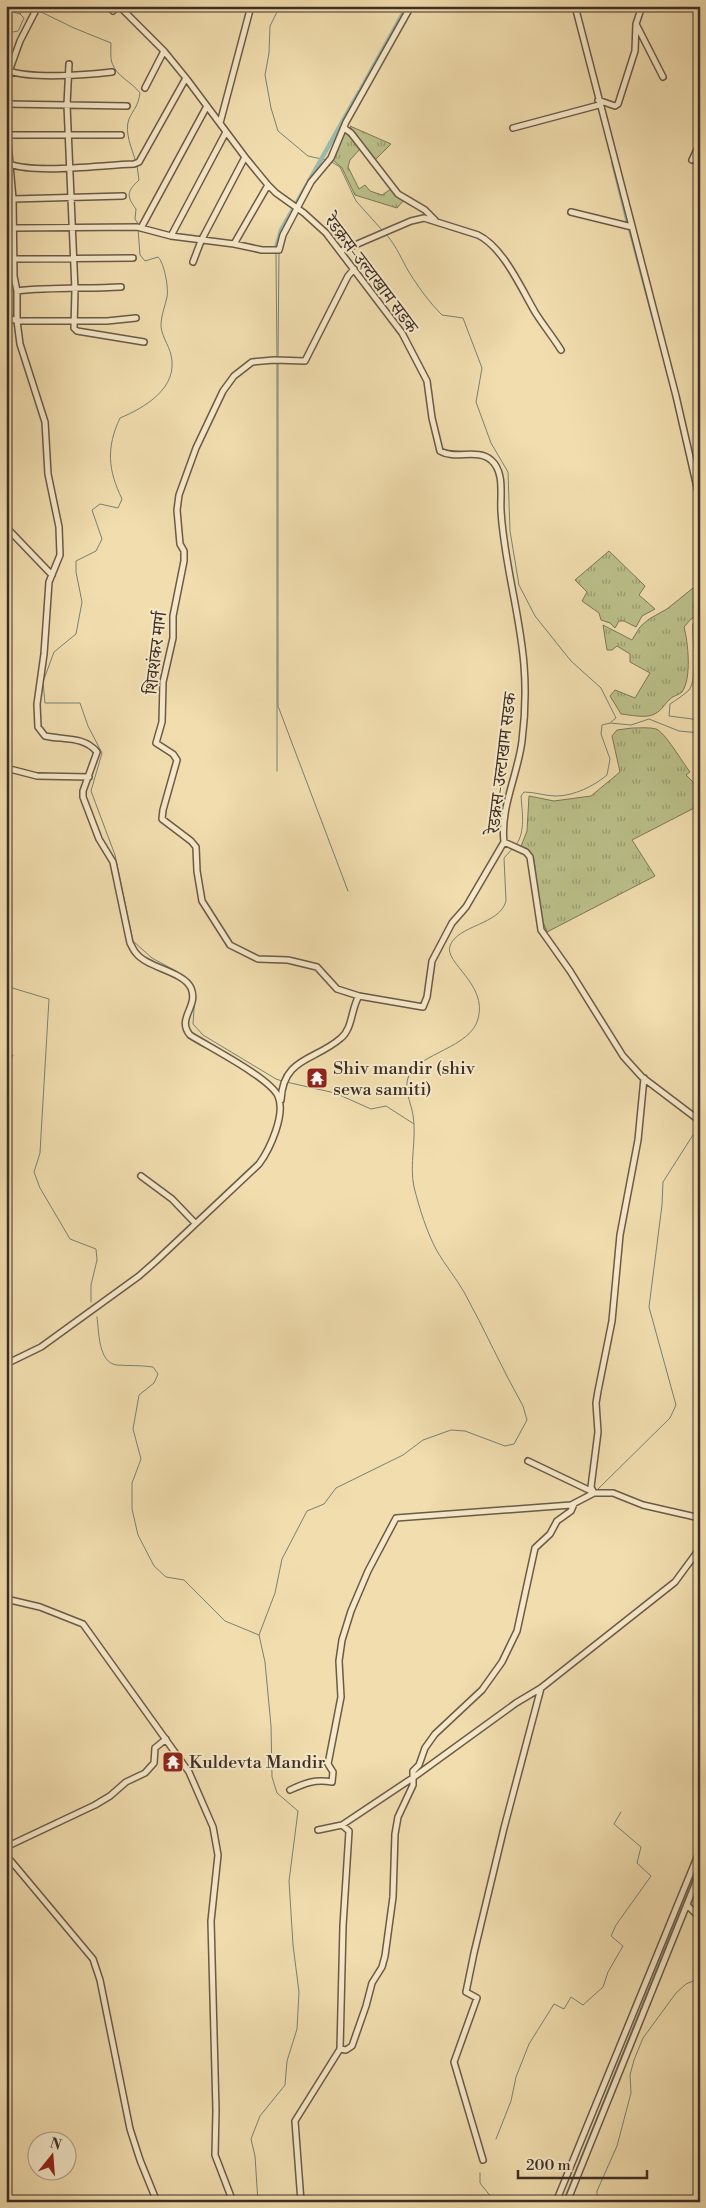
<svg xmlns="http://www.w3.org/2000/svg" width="706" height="2208" font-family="'Libre Bodoni','Noto Serif Devanagari',serif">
<defs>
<pattern id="grass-tufts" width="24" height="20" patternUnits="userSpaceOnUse" patternTransform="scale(1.25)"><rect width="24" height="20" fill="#bbc08a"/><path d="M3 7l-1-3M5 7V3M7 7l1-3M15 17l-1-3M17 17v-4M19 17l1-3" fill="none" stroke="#999c71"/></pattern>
</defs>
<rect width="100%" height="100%" fill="#f1ddae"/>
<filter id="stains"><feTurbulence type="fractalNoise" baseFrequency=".004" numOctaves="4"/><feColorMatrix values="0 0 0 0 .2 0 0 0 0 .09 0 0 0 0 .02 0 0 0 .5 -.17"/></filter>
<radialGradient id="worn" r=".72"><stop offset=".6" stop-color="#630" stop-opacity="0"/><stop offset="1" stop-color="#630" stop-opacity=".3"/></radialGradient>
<!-- grass -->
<path fill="url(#grass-tufts)" stroke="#7c7758" d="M350,126L391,144L374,161L355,137Z
M346,130L361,148L350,160L348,167L359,189L365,185L370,191L382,195L391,189L404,200L397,208L355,195L342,168L333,160Z
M609,551L645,586L639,595L655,609L642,616L636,627L624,621H619L615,628L610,623L601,620L599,613L582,601L587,592L575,580Z
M693,588L700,595V615L691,619L684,627C688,642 692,678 682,692C679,695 672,696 669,700C663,706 661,712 652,715C644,718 630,715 621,714L610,696L615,690L635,698L650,673L630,662V654L617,646L612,650H607L603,625L632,640L640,627L649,619L667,609Z
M632,728C639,728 649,727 656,729C664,731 683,763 690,772L686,775L700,789V805L632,840L655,876L547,932L541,917L534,860L530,853L520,849L527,831L529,796L554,801L591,796L620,772L612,736L617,730Z"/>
<!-- water -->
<path fill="#9bbbae" stroke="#768377" d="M6,1051L13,1055L6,1075Z"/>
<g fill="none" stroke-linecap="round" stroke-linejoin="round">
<!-- stream -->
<path stroke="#768377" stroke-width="1" d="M280,6L270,26L269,53L265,75L271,108L278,131L308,156L326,160
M6,10L20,14
M37,10L74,28L111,43C111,49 110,58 112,63C117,77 132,82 140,93C138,107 134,108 129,119C124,132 132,149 136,162
M6,27L13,32L18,31L24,18L20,14L25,6L33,9
M330,161L340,167L356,201L382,230
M137,166L139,180C127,191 126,196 136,209L135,219L139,225
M138,229L140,255L145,261L158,257C164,262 169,289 167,297C165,306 162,313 161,323C160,334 169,345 171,355C179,388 144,408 120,418C106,448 108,470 122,499L118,508L100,504L92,510L102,539L96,551L76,561V572L82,602L76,634L54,652L43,682L45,703H80L88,726L102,753L91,791L115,855L133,941L152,958L176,971L182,976
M385,233C394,243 400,255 406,267C416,284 428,301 442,315L463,318L482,368L476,402L491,443L508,472L510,531L519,585L535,616L571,661L601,688L616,718L611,722
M276,253L277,359
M278,358L279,252
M278,362V706L348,891
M700,620L693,624C692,640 698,678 689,690C684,695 676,700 670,704L669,716L700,720
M277,771V362
M516,845C526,831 522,812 521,796L524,792C535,792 545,796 556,796C574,796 594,786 607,775L610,759L601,734L602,725L610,723L631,725L649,719L679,731L700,733
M9,987L49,999L41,1135L40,1153L34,1172L40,1188L70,1239L96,1249L97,1260L91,1285V1302
M195,995L193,1024L203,1035L276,1079L282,1081
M286,1082L335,1093L371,1109L386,1106L414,1124
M97,1317C99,1331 98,1363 117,1365C129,1366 140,1365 153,1367L158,1374L154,1383L139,1395L133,1429L141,1459L132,1483V1509L138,1535L154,1566L166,1577L184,1580L225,1621L259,1635
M597,1490L670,1418L676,1405L649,1307L662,1205L663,1182L693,1135
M496,2139L511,2101L516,2077L529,2044L554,2004L564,2009L571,1997L583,2005L603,1987L608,1972L623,1946L611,1936L616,1925L651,1876L637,1863L641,1847L614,1824L621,1812
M480,2173V2183L495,2202
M258,2202L255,2156L251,2139L260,2116L285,2085L287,2061L297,2029L299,1992L293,1945L289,1881L298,1811L277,1793L272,1777L271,1726L265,1662L259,1635L275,1593L282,1559L307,1511L324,1504L336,1488L403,1455L423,1440L451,1430L465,1431L505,1446L514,1444L527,1420L523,1406C502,1369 485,1330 464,1292C456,1278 445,1265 437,1251C427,1233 419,1207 414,1187C409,1165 417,1138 413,1115C411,1102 403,1089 409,1075C419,1054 471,1047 478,1019C488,984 444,963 450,946C457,925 500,925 506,901L504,858L513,848
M563,2202L700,1860
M600,2202L597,2196V2191L617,2146L631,2093L630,2075L634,2060L643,2038L676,1993L686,1984L700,1978"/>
<!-- canal -->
<path stroke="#9bbbae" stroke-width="4.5" d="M361,89L407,6
M613,162L628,223
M296,204L359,92
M630,229L654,319
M276,248L281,230L293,209"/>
<!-- minor casing -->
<g stroke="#6b5a47" stroke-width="8">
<path id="minor" d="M108,6L113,11
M119,6L164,51L186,78L245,157L268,185L276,193L304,213L326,233L402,333L427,381L432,418L440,451C455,460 478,448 491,460C505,472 500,495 501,511C504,563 520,613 524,665C526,690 525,717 522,741C518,774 500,808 504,842L526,852L530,857L541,930L570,971L623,1056L642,1077L700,1121
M575,6L676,396L699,496
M642,6L636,24L663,77
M69,64L67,105L75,290L74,328L77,331L144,342
M9,71C33,79 85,75 112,72
M6,80L20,41L38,6
M145,88L164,51
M598,100L615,106L618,104L635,51L636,24
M6,104L127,106
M6,119L13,199L14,276L17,291V321L20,344L45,422L48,474L59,527L60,555L49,582L44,654L37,704L38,727L45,736C63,740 84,736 97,752L83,791V797L99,839L113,862L130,943C132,946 133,950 136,953C147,968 183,971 191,988C199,1007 176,1018 190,1035C209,1047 270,1078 278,1096C286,1114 270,1149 259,1164L156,1261L139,1276L41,1347L6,1364
M220,123L251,6
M344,128L351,133L398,194L425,210L435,220
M513,128L599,105
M7,135H121
M692,160L700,143
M9,164C37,174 101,165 134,164L139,162L186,78
M13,199L123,196
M571,212L632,227
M14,228L137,227L171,236L234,244L262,250H279L283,235L293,216L311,182L331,158L346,122L411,6
M141,228L207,106
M171,236L226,132
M234,244L268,185
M341,251L411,221L424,218L478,235C503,247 521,288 535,312C543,325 553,337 561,350
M15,259L133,258
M193,262L201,241L245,157
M354,269L348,276L305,361L274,360L252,362L234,376L223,391L196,448L179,495L177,510L180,544L184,551V561L173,616V638L163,682L162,722L156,743L173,754L177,760L163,810L162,819L191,841L196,847L197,871L202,901L230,945L258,959L288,960L317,967L337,989L359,996
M6,275L14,276
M17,291C52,287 86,289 121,287
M6,317L17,321H107L136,318
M6,527L52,575
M6,768L37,776L89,777
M644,1078L638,1140L620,1235L612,1321L598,1391L596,1403L598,1432L591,1487L594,1493H613L643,1505L700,1518
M281,1100C283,1057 315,1061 341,1038C353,1028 351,1008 359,996L423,1007L427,997L432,961L452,923L466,907L504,842
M141,1176L172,1199L195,1223
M528,1461L593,1492
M6,1599L40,1607L83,1624L189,1772L213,1827L218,1855L211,1921L216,2110L215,2155L233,2202
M290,1790C305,1783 315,1779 332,1782L333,1772L328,1764L341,1697L339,1661L342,1640L351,1611L368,1571L396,1518L571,1505L594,1493
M318,1830L342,1825L414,1777L516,1703L541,1688L675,1582L700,1548
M6,1847L95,1805L110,1796L126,1782L145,1773L154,1763L155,1748L166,1739
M6,1855L93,1959L100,1980L130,2129L140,2160L157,2202
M687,1905L700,1918
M340,2049L346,2050L352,2046L366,2006L372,1983L382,1967L385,1956L393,1897L395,1834L398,1817L413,1785V1771L419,1765L425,1748L435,1734L482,1690L502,1662L517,1631L535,1548L550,1534L557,1521L571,1511L574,1504
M483,2160L454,2062L477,1998L466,1992L474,1953L504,1828L541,1688
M301,2202L295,2121L340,2049L343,1926L349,1831L342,1825
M556,2202L700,1850
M567,2202L700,1872"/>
</g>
<!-- minor -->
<use href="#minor" stroke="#f6e9ca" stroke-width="5"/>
</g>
<!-- icons -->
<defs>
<g id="temple-square" transform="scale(1.125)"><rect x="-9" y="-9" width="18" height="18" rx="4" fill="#8f2418" stroke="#f6e9ca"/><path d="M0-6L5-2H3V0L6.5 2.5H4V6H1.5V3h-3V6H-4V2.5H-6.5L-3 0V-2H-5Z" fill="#fff"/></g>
</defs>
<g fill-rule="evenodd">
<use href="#temple-square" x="317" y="1078"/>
<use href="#temple-square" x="173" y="1762"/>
</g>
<g text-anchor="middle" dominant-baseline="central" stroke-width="4" stroke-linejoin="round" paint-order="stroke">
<!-- street labels -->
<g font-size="18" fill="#3e2e25" stroke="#f6e9ca">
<text transform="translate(371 274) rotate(53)">रेडक्रस-उल्टाखाम सडक</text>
<text transform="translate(156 653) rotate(-83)">शिवशंकर मार्ग</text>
<text transform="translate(502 763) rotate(-83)">रेडक्रस-उल्टाखाम सडक</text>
</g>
<!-- poi labels -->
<g font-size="18" fill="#3e2e25" stroke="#f6e9ca" text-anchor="start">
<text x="333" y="1068">Shiv mandir (shiv<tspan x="333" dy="21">sewa samiti)</tspan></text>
<text x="189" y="1762">Kuldevta Mandir</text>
</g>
</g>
<!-- margin -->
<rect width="706" height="2208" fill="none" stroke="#f1ddae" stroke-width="25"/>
<rect x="8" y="8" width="691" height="2193" fill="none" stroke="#3e2e25" stroke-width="2.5"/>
<rect x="12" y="12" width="681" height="2183" fill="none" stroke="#3e2e25"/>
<!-- north arrow -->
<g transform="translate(52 2156) rotate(17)"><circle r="24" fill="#f6e9ca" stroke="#ac9e88"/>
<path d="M0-4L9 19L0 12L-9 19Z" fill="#8f2418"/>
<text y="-8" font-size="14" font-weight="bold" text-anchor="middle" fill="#3e2e25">N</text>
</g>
<!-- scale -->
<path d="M518 2170v8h129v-8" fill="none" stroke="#3e2e25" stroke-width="2.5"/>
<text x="526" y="2170" font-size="15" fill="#3e2e25" stroke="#f6e9ca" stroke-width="4" paint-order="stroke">200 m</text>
<rect width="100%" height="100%" filter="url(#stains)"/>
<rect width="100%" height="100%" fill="url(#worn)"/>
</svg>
